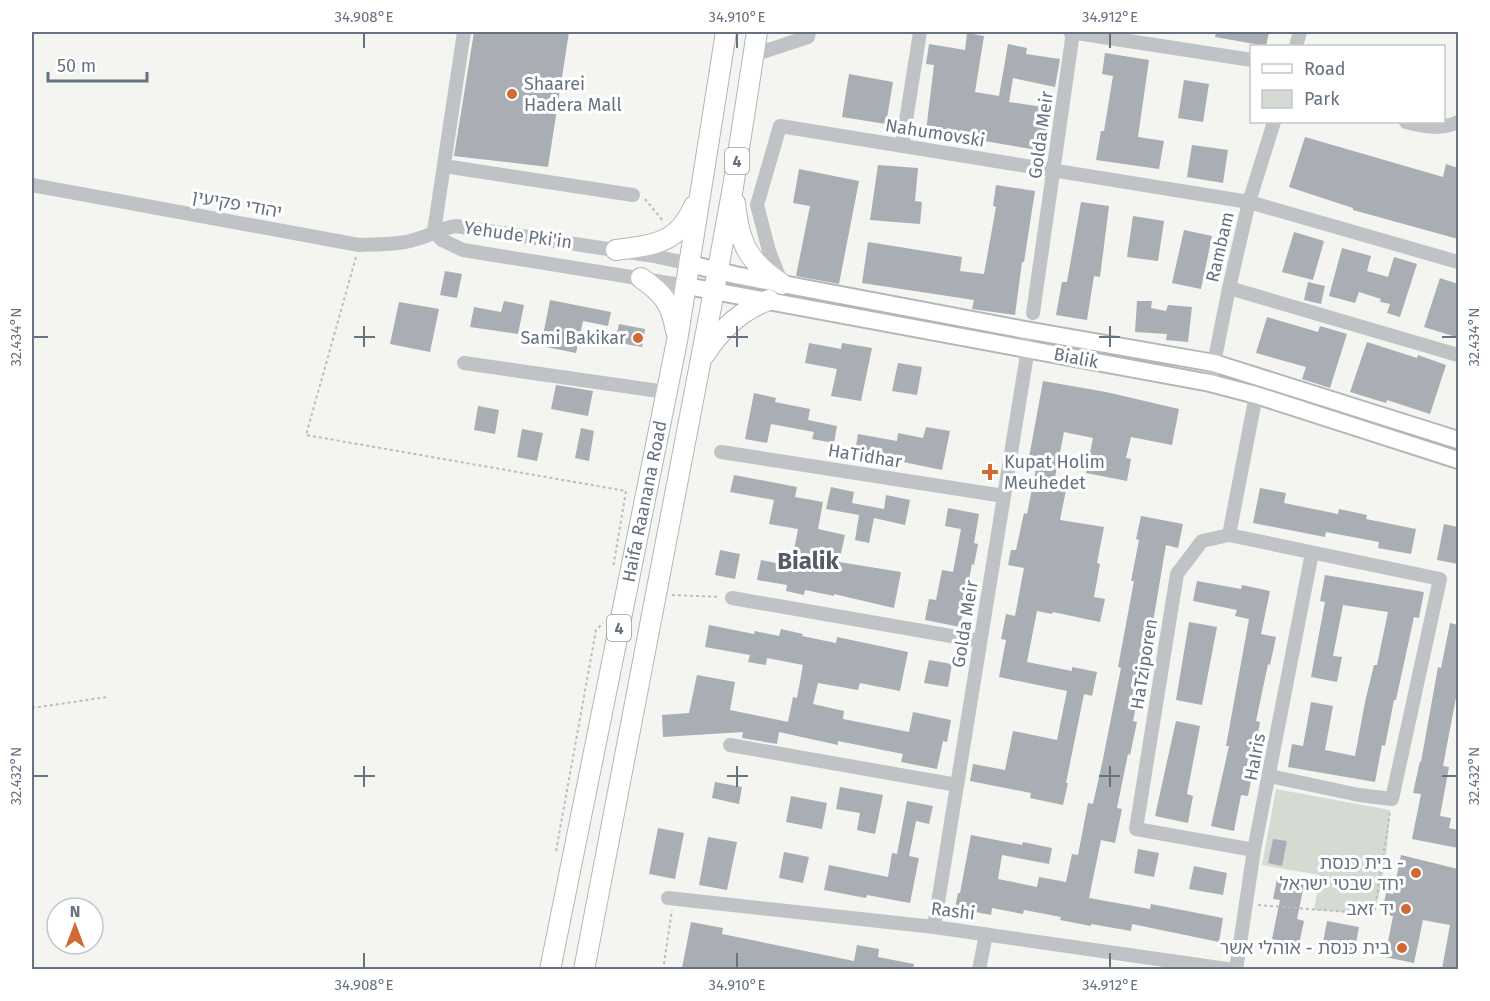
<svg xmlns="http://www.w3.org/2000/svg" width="1490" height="1001" font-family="'Fira Sans','Noto Sans Hebrew',sans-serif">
<rect width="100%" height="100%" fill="#f4f4f1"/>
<!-- green -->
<path fill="#d5dbd2" d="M1276,789L1390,810C1388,846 1384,880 1374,914L1314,910L1320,875L1262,865Z"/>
<!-- building -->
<path fill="#a8aeb3" d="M474,32H569L548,167L454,156Z
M1216,32H1269L1266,46L1215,37Z
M967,33L984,36L975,92L999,96L1008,44L1027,48L1026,54L1060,59L1055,87L1013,78L1009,102L1050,108L1043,151L926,131L934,65L926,64L929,44L965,50Z
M1105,53L1149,60L1138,137L1164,141L1159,169L1096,160L1101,131H1104L1113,76L1102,74Z
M849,74L893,82L886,124L842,117Z
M1184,80L1209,84L1203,122L1178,118Z
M1305,137L1443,177L1446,164L1458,168V239L1353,210V208L1289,187Z
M1192,145L1228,150L1223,183L1187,177Z
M878,165L918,168L915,201L922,202L920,224L870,220Z
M799,169L859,181L839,284L796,276L810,206L793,203Z
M996,185L1035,191L1024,262H1022L1015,315L972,309L974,300L862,283L868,242L962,257L960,271L984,274L996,207L993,206Z
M1081,202L1109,206L1100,277L1094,276L1087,320L1056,315L1062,282H1067Z
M1133,216L1164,221L1158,261L1127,257Z
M1184,230L1212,236L1201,289L1172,283Z
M1294,232L1324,241L1313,280L1282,272Z
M1342,248L1371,256L1367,271L1388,277L1394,257L1417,264L1400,317L1387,313L1390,304L1380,302L1381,299L1359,292L1355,303L1329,296Z
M445,271L462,274L457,298L440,295Z
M1440,278L1458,284V328L1456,337L1424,327Z
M1308,282L1325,286L1321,304L1304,300Z
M550,300L611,312L608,326L583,321L576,353L541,346Z
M504,301L524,305L518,334L470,327L474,307L501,312Z
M1137,301H1152L1151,308L1166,311L1168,305L1192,307L1188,342L1166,340L1167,334L1135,332Z
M399,302L439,309L430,352L390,344Z
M1267,317L1318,332L1320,326L1347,334L1330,388L1302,379L1306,367L1256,353Z
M619,324L645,329L642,347L615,342Z
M1367,342L1417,358L1418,355L1446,365L1430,414L1387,400L1386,403L1350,392Z
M809,343L841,349L842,343L872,348L861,401L831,396L837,369L805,363Z
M898,363L922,367L917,395L892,391Z
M1043,381L1106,392L1179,409L1172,445L1131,437L1126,458L1131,459L1127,481L1086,473L1093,438L1064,432L1054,483L1067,485L1060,520L1104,527L1097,563L1100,564L1094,597L1105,599L1100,622L1053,612L1052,614L1037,611L1027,662L1072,671V667L1097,672L1092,696L1084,694L1066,783H1068L1063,805L1030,798L1031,793L970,781L973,764L1005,770L1013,731L1057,740L1067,691L999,677L1006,640L1001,639L1006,614L1015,616L1024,568L1008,565L1011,550H1016L1024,513L1027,514L1037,464L1028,463Z
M556,385L593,391L588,416L551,409Z
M754,393L776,398L775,402L810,409L808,420L837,426L834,443L812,439L814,432L771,424L767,443L745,439Z
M478,406L499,410L495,434L474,430Z
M926,427L950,431L942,470L855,452L858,434L897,441L898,433L923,438Z
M581,428L594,431L589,461L575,458Z
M522,429L543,433L537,461L517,457Z
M734,475L797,487L795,497L823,502L818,529L845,535L839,562L901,572L894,608L834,594V596L805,590L804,595L786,591L787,585L757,580L761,560L791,566L798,529L769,524L774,500L730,492Z
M831,487L854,492L852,503L884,509L886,495L910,500L905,525L874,518L869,543L855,540L859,515L826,509Z
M1260,488L1286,493L1284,503L1338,514L1339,509L1367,515L1366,519L1416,529L1411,554L1378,548L1379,542L1326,532L1325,537L1253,523Z
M948,508L979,514L974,543L978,544L974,565L972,564L960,627L925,620L929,599L936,600L942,570L953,572L961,529L945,526Z
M1141,516L1183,524L1178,548L1166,545L1149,646H1151L1146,673L1143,672L1133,721L1137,722L1130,755L1128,754L1117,808L1122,809L1115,843L1101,840L1089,898L1150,909L1151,904L1223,918L1219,942L1132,924L1131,931L1091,924V926L1060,920L1061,917L1024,910L1023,914L992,908L991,915L955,908L958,893H960L971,835L1022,845L1023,842L1052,848L1049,864L1002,855L998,879L1037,887L1039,877L1066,882L1072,854L1078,855L1088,803L1093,804L1103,759L1121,668L1118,667L1134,581H1131L1139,540L1136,539Z
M1444,524L1458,527V564L1437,560Z
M720,550L740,554L735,579L715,575Z
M1325,575L1424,592L1419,618L1414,617L1396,700H1394L1385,746L1382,745L1375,782L1288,767L1292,744L1303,746L1311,702L1333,706L1325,750L1355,756L1365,702L1374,665H1377L1388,612L1343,605L1333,656L1342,657L1337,682L1311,677L1325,602L1320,601Z
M1197,581L1241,589L1242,585L1270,591L1261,634L1276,637L1270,665L1268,664L1256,721L1260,722L1252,765H1254L1248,796L1241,795L1234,831L1211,826L1229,746H1226L1249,619L1235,616L1237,610L1193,601Z
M1189,622L1217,627L1202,705L1176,700Z
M1450,623L1458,625V687L1443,766L1449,767L1440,816L1451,818L1449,828L1458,830V848L1412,839L1421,794L1413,793L1420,761L1421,762L1438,667L1441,668Z
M709,625L754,634L755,631L779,636L781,629L803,634L802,636L836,643L837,637L908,652L900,691L860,683L858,690L818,683L813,704L844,711L843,719L909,732L913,712L951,720L947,742L943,741L937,769L901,762L903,754L838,741V745L779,732L777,744L742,738L743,732L663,737L662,715L689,713L697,675L735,682L730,710L788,722L793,697L797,698L803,665L767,658L766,665L748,662L750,655L705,647Z
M929,660L952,664L948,687L924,683Z
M1176,721L1200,726L1187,794L1193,796L1188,823L1155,816Z
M715,782L742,787L739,804L712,798Z
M840,787L883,795L875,834L857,830L860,813L836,809Z
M791,796L827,803L822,829L786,822Z
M907,801L933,806L929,824L916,821L909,856L919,858L910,903L867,895L866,898L824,890L829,865L888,877L892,853L897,854Z
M658,828L684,833L675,879L649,874Z
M708,837L737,842L727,890L699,885Z
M1273,839L1287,841L1282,866L1268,863Z
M1138,849L1159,853L1154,877L1134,873Z
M784,852L809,857L803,883L779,878Z
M1401,855L1458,869V969H1442L1450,925L1423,920L1414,963L1385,957L1393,916L1382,914L1386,893L1393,894Z
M1194,866L1227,873L1223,895L1189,889Z
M1277,879L1304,885L1297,919L1304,921L1299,944L1272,939L1280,900L1273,899Z
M1327,921L1359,927L1354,954L1322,948Z
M691,922L723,928L722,934L854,961L857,945L879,949L878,957L914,964L913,969L682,968Z"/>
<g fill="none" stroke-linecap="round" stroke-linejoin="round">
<!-- major casing -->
<g stroke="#b4b7ba" stroke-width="20">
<path id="major" d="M690,264L735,275L1020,329L1214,363L1458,440
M687,286L1210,383L1256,395L1458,460"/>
</g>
<!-- highway casing -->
<g stroke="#b3b6b9" stroke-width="22">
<g id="highway">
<path d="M735,203C739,243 748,262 782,284"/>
<path d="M616,250C653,245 678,244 694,206"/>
<path d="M641,278C664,294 671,303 676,331"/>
<path d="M705,354C721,329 741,310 769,300"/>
<path id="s1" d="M550,970L677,341L726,32"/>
<path d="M584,970L714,291L733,187L757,32"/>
</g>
</g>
<!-- path -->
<path stroke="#babcbe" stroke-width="2" stroke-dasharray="3 3" stroke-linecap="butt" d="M645,199L664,222
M356,257L306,435L626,491L613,568
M672,595L720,597
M32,708L107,697
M556,851L596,630L603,623
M1258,905L1374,914L1390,812
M663,970L672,910"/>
<!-- minor -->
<path stroke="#c0c3c6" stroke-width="14" d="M1070,32L1252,60
M1296,46L1300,32
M753,55L808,37L809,32
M1406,122C1424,127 1441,130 1458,122
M902,146L920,32
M444,166L633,195
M32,185L359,245C379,244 401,245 420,238C433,234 442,228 456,226L654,256L690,264
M434,231L442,240L463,250L687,286
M434,231L464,32
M782,284L769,251L757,205L780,126L1249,202L1458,262
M1229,288L1458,355
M1033,313L1073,32
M464,363L666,392
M1210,383L1229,288L1249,202L1274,122
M721,452L1004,496
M1229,535L1256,395
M732,598L980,641
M730,745L957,785
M1254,850L1136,829L1177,574L1202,541L1229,535L1440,579L1392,799L1359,795L1270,776
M668,898L934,927L1234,970
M934,927L1025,367L1028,349L1025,340
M979,970L986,934
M1236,970L1254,850L1312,553"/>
<!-- major -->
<use href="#major" stroke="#fff" stroke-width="16"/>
<!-- highway -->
<use href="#highway" stroke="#fff" stroke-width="20"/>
</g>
<!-- ticks -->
<path fill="none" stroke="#66727f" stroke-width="2" d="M364,33V48M737,33V48M1110,33V48M364,326V347M737,326V347M1110,326V347M33,337H48M354,337H375M727,337H748M1099,337H1120M1442,337H1457M364,766V787M737,766V787M1110,766V787M33,776H48M354,776H375M727,776H748M1099,776H1120M1442,776H1457M364,953V968M737,953V968M1110,953V968"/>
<!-- markers -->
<g fill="#d26833" stroke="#fff" stroke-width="2">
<circle cx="512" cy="94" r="6"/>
<circle cx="638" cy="338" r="6"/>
<path d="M987 463h6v6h6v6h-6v6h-6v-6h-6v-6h6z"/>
<circle cx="1416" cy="873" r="6"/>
<circle cx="1406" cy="909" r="6"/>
<circle cx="1402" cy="948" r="6"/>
</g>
<g text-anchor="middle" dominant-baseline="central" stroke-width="6" stroke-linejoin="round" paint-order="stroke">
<!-- shield labels -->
<g fill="#fff" stroke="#949ca5" stroke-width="1.5">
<rect x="725" y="148" width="24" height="26" rx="4.5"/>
<rect x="607" y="615" width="24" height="26" rx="4.5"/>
</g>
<g font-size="16" font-weight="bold" fill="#66727f">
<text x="737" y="161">4</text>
<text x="619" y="628">4</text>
</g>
<!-- poi labels -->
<g font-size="18" fill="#66727f" stroke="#fff" text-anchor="end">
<text x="524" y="84" text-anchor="start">Shaarei<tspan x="524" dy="21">Hadera Mall</tspan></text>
<text x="626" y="338">Sami Bakikar</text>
<text x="1004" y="462" text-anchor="start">Kupat Holim<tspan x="1004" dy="21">Meuhedet</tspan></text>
<text x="1404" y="863">בית כנסת -<tspan x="1404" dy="21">יחד שבטי ישראל</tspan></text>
<text x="1394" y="909">יד זאב</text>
<text x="1390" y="948">בית כנסת - אוהלי אשר</text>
</g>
<!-- street labels -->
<g font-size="18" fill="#66727f" stroke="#fff">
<text transform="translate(935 133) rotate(9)">Nahumovski</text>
<text transform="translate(1041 135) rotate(-82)">Golda Meir</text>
<text transform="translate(237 204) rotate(10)">יהודי פקיעין</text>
<text transform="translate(518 235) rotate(8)">Yehude Pki'in</text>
<text transform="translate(1220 247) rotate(-77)">Rambam</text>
<text transform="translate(1076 358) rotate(11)">Bialik</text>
<text transform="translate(865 456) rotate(9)">HaTidhar</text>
<text stroke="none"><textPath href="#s1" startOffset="478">Haifa Raanana Road</textPath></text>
<text transform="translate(965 624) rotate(-81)">Golda Meir</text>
<text transform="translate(1144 664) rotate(-81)">HaTziporen</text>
<text transform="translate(1255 757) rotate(-79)">HaIris</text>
<text transform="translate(953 911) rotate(7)">Rashi</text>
</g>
<!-- district labels -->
<g font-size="24" font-weight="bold" fill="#535b65" stroke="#fff">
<text x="808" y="561">Bialik</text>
</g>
</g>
<!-- border -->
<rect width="1490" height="1001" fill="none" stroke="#ffffff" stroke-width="66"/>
<!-- legend -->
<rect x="1250" y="45" width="195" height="78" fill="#ffffff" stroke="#c2c7cc" stroke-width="1.5"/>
<rect x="1262" y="64" width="30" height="9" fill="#ffffff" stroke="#c2c7cc" stroke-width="1.5"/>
<text x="1304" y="75" font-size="18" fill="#66727f">Road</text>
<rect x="1262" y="90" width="30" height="18" fill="#d5dbd2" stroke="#c2c7cc" stroke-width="1.5"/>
<text x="1304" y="105" font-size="18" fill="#66727f">Park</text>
<!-- north arrow -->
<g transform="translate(75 926)"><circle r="28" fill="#ffffff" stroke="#c2c7cc" stroke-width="1.5"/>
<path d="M0-4.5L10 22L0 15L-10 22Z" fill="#d26833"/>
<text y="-9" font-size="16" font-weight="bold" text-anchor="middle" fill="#66727f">N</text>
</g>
<!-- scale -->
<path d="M48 72v9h99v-9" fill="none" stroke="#66727f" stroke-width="3"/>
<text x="57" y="72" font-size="18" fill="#66727f" stroke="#ffffff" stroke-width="4.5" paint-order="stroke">50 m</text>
<rect x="33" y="33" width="1424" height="935" fill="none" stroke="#66727f" stroke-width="2"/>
<g font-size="15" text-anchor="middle" fill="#66727f">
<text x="364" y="22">34.908°E</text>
<text x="737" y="22">34.910°E</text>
<text x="1110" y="22">34.912°E</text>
<text transform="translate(16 337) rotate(-90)" y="5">32.434°N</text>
<text transform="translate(1474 337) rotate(-90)" y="5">32.434°N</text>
<text transform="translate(16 776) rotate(-90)" y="5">32.432°N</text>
<text transform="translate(1474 776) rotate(-90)" y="5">32.432°N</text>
<text x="364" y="990">34.908°E</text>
<text x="737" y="990">34.910°E</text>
<text x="1110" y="990">34.912°E</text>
</g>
</svg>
